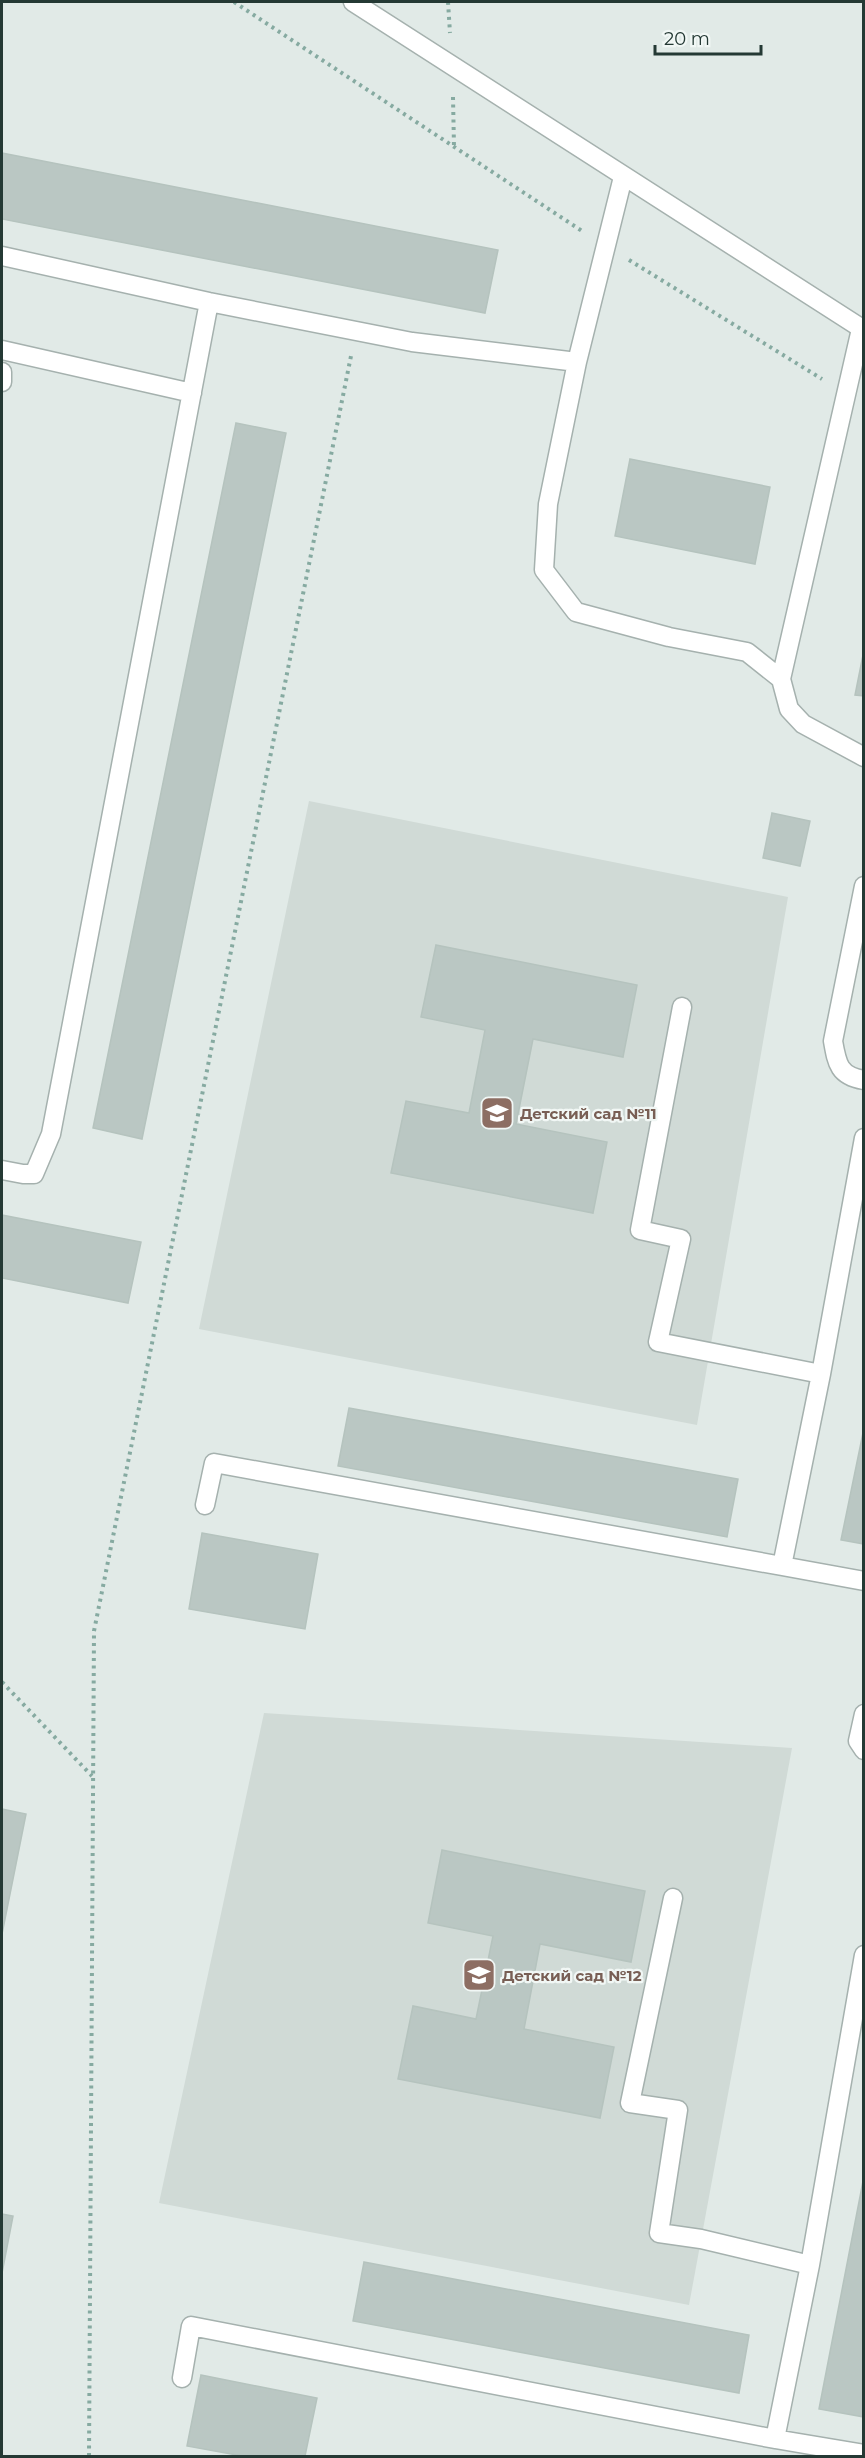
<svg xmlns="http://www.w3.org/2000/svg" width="865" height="2458" font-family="Montserrat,sans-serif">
<rect width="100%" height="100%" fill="#e1eae7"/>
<!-- built -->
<path fill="#d0dad6" d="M309,801L788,897L697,1425L199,1329Z
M264,1713L792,1748L689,2305L159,2203Z"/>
<!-- building -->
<path fill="#bac7c3" stroke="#b5c3be" stroke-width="1.5" d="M2,153L498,250L485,313L2,219Z
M236,423L286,433L142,1139L93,1128Z
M630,459L770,487L755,564L615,536Z
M864,650V696L855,695Z
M772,813L810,821L800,866L763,858Z
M436,945L637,985L623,1057L533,1039L516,1124L607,1142L593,1213L391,1173L406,1101L469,1113L485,1030L421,1017Z
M2,1215L141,1242L128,1303L2,1278Z
M349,1408L738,1479L727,1537L338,1466Z
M864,1428V1544L841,1540Z
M202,1533L318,1554L305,1629L189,1609Z
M2,1809L26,1814L2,1934Z
M442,1850L645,1891L631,1962L540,1944L524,2029L614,2047L600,2118L398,2079L413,2006L476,2019L493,1936L428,1923Z
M864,2176V2417L819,2409Z
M2,2214L13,2216L2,2273Z
M364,2262L749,2335L739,2393L353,2321Z
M201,2375L317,2398L305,2456H242L187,2446Z"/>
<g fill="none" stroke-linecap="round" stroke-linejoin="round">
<!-- service casing -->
<g stroke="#a5b1ae" stroke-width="21">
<path id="service" d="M353,2L864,330
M623,177L577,362L548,504L544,570L576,612L669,637L747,652L781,679
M2,256L209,302L412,342L577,362
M861,329L781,679L789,709L803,724L864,757
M2,350L192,393
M2,372V382
M864,886L833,1041C837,1064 839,1076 864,1080
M682,1007L640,1230L681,1239L658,1342L821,1374
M864,1138L821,1374L782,1566L864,1581
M2,1170L23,1174H34L51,1134L209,302
M205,1505L214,1463L782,1566
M864,1714L858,1741L864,1750
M673,1898L630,2103L678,2110L659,2233L701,2239L810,2265
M864,1955L810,2265L775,2439L864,2454
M182,2378L191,2326L775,2439"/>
</g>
<!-- path -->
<path stroke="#86aaa1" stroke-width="4" stroke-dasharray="3 4.5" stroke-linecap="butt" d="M234,2L582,231
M448,2L450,33
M453,97L454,147
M629,260L822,379
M2,1682L92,1776
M89,2456L94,1631L351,356"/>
<!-- service -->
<use href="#service" stroke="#fff" stroke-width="18"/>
</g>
<!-- icons -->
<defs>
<g id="school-square" transform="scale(1.725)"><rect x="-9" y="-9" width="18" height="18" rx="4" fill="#8d6e63" stroke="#f1f7f5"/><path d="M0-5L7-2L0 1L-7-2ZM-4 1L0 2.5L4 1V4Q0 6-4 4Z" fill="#fff"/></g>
</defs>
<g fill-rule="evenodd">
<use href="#school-square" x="497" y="1113"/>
<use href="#school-square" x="479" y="1975"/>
</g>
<g text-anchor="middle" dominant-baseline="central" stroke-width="4.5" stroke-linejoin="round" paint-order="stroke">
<!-- education labels -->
<g font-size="15" font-weight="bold" fill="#785e54" stroke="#f1f7f5" text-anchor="start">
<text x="520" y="1113">Детский сад №11</text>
<text x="502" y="1975">Детский сад №12</text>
</g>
</g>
<!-- border -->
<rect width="865" height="2458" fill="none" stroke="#243934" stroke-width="6"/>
<!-- scale -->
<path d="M655 45v9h106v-9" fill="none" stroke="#243934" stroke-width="3"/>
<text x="664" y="45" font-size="18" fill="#243934" stroke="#f1f7f5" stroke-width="4.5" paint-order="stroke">20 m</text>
</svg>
